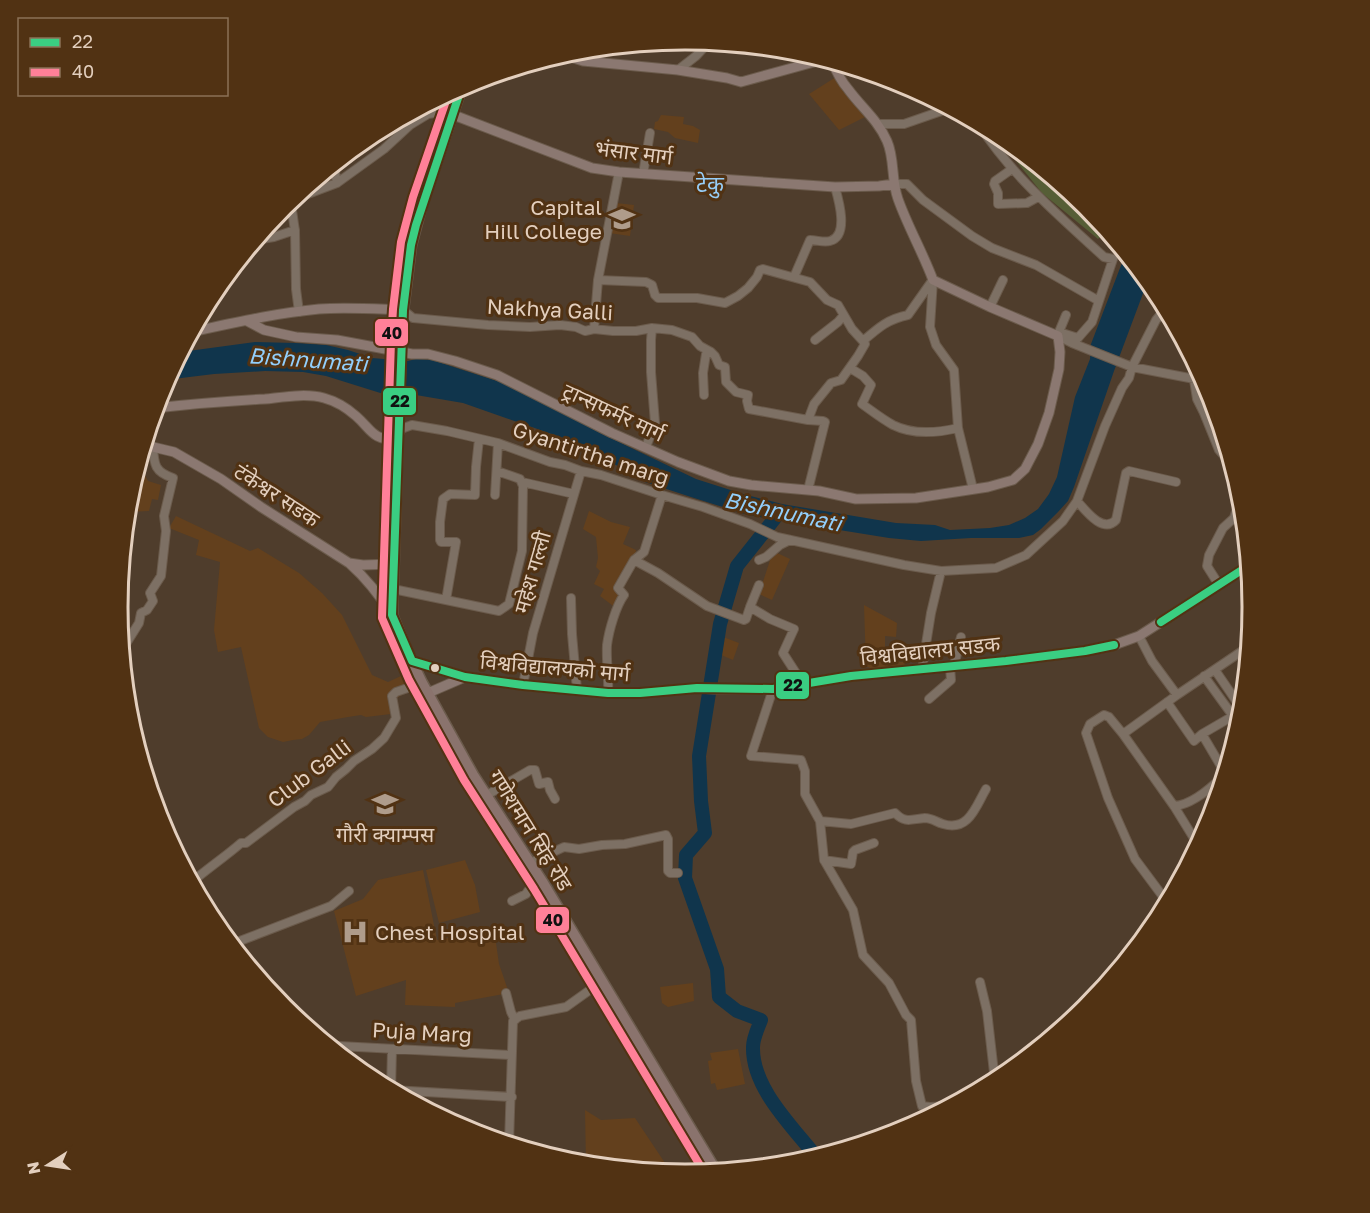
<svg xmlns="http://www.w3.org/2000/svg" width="1370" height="1213" font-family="'Golos Text','Noto Sans Devanagari',sans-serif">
<rect width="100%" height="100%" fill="#4f3d2c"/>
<!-- built -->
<path fill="#63401d" d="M836,77L865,117L839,130L809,94Z
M661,115L684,117L683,124L693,126L700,130L698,143L675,138L668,132L654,129L655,122L658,121Z
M616,203L634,205L630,236L609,233Z
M141,468L148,481L161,485L158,500L152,499L149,511L127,512L128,495L136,471Z
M589,511L611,522L630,527L623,544L636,550L635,556L616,588L622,593L616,608L600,596L604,589L594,584L600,571L596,567L598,558L596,537L583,529Z
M176,516L250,551L258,548L299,573L322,593L342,615L372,675L388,682L414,670L422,683L390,702L391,714L366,717L361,715L348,717L320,722L309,735L302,739L293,740L283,742L268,737L259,728L241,647L218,652L214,630L220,562L196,555L199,540L169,528Z
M773,551L790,559L772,600L759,594Z
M864,605L897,623L896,637L885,636V654L893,655V659H898L899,662H905L904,668L878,672L866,666Z
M718,635L739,643L733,660L714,652Z
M465,860L475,885L480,912L439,923L426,870Z
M423,870L437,940L494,929L499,964L509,993L455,1003V1007L405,1005L406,980L356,996L334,911L363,899L378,880Z
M693,983L694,1001L668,1007L662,1003L660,987Z
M738,1049L745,1084L717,1090L715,1083L711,1084L709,1068L708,1061L712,1060L710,1053Z
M585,1110L601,1120L635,1118L665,1163L657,1170L658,1171L586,1164Z"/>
<!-- green -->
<path fill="#565e36" d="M993,131L1001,135L1087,205L1107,230L1098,239L1042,193L1001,142Z"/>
<!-- water -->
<path fill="#10354c" d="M1126,254L1148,280L1114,371L1074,487L1068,501L1058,512L1041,529L1033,535L1019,538H971L921,541L889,538L765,518L748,515L691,497L645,482L592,451L569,440L463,403L416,395L390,396L326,376L303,372L265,371L214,374L165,380L181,352L255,342L295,343L326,345L348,350L372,358L408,361L416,359L432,360L503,383L555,408L600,433L696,479L743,494L782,504L896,523L935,525L950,530L990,528L1009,525L1025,518L1038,509L1049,494L1057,477L1075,397L1090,359L1091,344L1120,268Z"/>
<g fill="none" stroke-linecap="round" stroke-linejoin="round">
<!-- river -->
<path stroke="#10354c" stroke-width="14" d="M779,513L737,566L720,624L699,756L701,801L705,833L686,855L685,878L717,969L719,997L737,1011L761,1020C758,1028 753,1038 753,1047C752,1087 790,1124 814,1154V1158"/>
<!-- minor casing -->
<g stroke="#6b5b4c" stroke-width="10">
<path id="minor" d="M678,70L696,56L710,41
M400,118L410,125
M978,123C1011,175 1058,215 1104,257L1113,259L1092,322L1078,338L1059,332L1058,336
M878,124H904L950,108
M1012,169L995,181L994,184L998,193V204L1027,203L1038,197
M643,174L650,133
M337,183L335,173L337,161
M894,184H907L923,200L972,236L992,248L1036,265L1099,301
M292,207L305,195L337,183L384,149L410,125L428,114L441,112L451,114
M295,230L296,289L299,312
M255,240L274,237L295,230C293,221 293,209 289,201
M794,277L810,240C817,240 824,243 830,241C849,236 839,201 835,187
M598,280L646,282L652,285L655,295L658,298H697L725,303L738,296L748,288L757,277L760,270L763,269L810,282L827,300L838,305L852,329L863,341
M933,280L930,327L936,345L954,370L958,428L973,489
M990,307L1003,280
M403,310L413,318L488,325L530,327L560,325L576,327L585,331L594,329L613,331H636L652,328
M594,329L598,280L619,172
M1059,332L1066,315
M1058,336L1072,343L1132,367L1205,381
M815,340L838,322L843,316
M863,341C878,328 888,319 908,315L932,281
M711,352L715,356L719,365L725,367L726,382L736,392L748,395L747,401L749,409L808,420L814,404L831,383L841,380L858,356L865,344L863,341
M850,368L863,376L871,385L864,400L862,404C872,411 882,419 893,425C913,435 937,433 958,428
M1194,380L1197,399L1204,413L1219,450L1232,465
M398,437L401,429L412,425L447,431L498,443L550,462L565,465L581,471L601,475L662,495L703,507L750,524L777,537L904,565L941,571L996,568L1026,555L1063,521L1077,501L1105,426L1122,388L1129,378L1132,367L1156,320L1166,308
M646,447L655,423L651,372V340L652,328L672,330L692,337L700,346L711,352L706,354L703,373L704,395
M522,482L574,494
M808,490L825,422L823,421L808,420
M495,495L498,443
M1077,501C1086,511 1103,534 1116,520L1126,473L1129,471L1176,482
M634,560L658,573L707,606L744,620L746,619L750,607L770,619L794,629L783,653L803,684
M759,560L766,557L780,545L790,540
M1219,585L1207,566L1209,555L1223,528L1234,518L1241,495
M393,589L499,611L509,604L522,551L523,486L520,479L497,471
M571,598L572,634L577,690
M446,600L456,542H441L440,540V522L443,499L450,494L475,495L476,467L479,439
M750,607L759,585
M1139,636L1152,661L1177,695
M122,650L139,623L141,613L147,610L153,601L150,593L161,576L166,531L164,516L173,478C155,472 154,465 153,447
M954,666L961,637
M922,669L931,613L941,571
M1215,670L1241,708
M1204,676L1233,716
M523,685L533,633L581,471
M773,689L751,756L801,760L805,771V794L820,821L824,860L853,910L863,955L889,983L906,1015L911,1020L916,1081L922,1106L930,1107L948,1106
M608,693C609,677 606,660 607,645C609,630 616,606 624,595L618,588L634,560L644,552L662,495
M929,699L951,680L950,667
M1167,702L1194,741L1202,734L1233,716L1243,707
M1123,734L1177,695L1248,647
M1202,734L1225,773
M487,795L530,770H535L539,784L548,782L550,790L555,799
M1174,806C1192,805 1212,787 1224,775
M820,821L851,824L895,813C906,824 911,819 925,818C932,818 936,822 943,824C969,832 976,806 986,789
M824,860L851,864L853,852L855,850L874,843
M530,863L564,847L579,849L602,845L625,844L666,835L668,839V871L670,873H678
M192,882C208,868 225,857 241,843H246L294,807L305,801L311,795L328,787L336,777L346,769L354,761L372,749L384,738L396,718L392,696L396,692L422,683
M512,901L526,894L528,891L543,883
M1167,902L1135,859L1108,798L1086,733L1090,724L1104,715L1109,717L1123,734L1174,806L1198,845
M232,944L331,906L349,891
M980,982L987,1011L995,1081
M506,993L511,1012L515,1020
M336,1051V1048L339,1046L511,1055
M391,1090L392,1049
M392,1090L512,1097
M495,1139L509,1140
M509,1143L513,1021L520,1016L566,1007L601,982"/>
</g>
<!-- major casing -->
<g stroke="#6b5b4c" stroke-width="11">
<path id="major" d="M561,54L583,61L678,70L727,78L741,82L825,59
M451,114L592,168L619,172L835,187L879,186L894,184
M247,321L264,330L296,337L337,340L412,354H428L455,361L497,375L612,433L678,462L729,481L751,485L819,491L856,499L916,498L988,487L1013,480L1025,469L1038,444L1049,413L1059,369L1060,352L1058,336L990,307L933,280C923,253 908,227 898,199C891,180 895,159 887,141C878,120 861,107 848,89C841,81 836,71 832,61
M191,332C233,323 276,313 319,309C347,307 375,309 403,310
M155,408C191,404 228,401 265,399C284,397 306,393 324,398C335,401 347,408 356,416C372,430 372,440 397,440
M143,447H153L174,452L221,479L261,507L349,563L363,565L393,564
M350,564C367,579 380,596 392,615
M412,661L465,677L523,685L608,693H640L697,688L714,689H773L851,676L1006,661L1085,651L1114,645L1139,636L1248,566
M428,693L465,677"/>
</g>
<!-- highway casing -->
<g stroke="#6b5b4c" stroke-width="13">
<path id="highway" d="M401,342L403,310L411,245L423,200L462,86
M398,421L392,615L407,652L422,683L473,775L543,883L716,1171"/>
</g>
<!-- minor -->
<use href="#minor" stroke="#7d7064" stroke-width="8"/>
<!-- major -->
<use href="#major" stroke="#8b7871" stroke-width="9"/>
<!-- highway -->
<use href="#highway" stroke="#8a736d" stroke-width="10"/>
<!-- highway-bridge casing -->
<g stroke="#6b5b4c" stroke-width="13" stroke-linecap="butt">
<path id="highway-bridge" d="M398,421L401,342"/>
</g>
<!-- highway-bridge -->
<use href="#highway-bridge" stroke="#8a736d" stroke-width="10"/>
<!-- bus-1 casing -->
<g stroke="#513213" stroke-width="12">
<path id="bus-1" d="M462,86L416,225L411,245L403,310L392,615L412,661L465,677L523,685L608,693H640L697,688L773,689L851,676L1006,661L1085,651L1114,645
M1161,622L1248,566"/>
</g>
<!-- bus-2 casing -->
<g stroke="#513213" stroke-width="12">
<path id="bus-2" d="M449,92L413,197L401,242L393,309L391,341L382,618L409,680L464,780L534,889L704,1172"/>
</g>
<!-- bus-1 -->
<use href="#bus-1" stroke="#3ace82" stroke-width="8"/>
<!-- bus-2 -->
<use href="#bus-2" stroke="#ff8098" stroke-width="8"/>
</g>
<!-- icons -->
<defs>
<g id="university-bare" transform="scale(2.07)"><path d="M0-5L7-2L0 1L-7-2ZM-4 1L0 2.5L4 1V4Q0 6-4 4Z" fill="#af9c8b" stroke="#513213" stroke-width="2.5" paint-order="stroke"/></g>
<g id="hospital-bare" transform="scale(2.07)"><path d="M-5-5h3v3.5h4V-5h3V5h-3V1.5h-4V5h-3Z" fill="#af9c8b" stroke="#513213" stroke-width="2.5" paint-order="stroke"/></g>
</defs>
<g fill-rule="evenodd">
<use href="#university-bare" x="622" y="219"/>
<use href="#university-bare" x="385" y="804"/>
<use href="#hospital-bare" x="355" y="932"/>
</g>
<!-- markers -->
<circle fill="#e3cfbe" stroke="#513213" stroke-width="2" cx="435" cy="668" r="5"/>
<g text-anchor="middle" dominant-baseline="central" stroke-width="6" stroke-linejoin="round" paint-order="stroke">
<!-- street labels -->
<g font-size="21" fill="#e3cfbe" stroke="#513213">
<text transform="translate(634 152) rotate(7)">भंसार मार्ग</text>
<text transform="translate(550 309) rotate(3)">Nakhya Galli</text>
<text transform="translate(614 412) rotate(25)">ट्रान्सफर्मर मार्ग</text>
<text transform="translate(591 453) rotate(18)">Gyantirtha marg</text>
<text transform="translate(277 495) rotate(33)">टंकेश्वर सडक</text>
<text transform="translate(532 572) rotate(-74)">महेश गल्ली</text>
<text transform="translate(930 650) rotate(-6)">विश्वविद्यालय सडक</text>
<text transform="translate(555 667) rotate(5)">विश्वविद्यालयको मार्ग</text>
<text transform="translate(309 773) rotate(-37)">Club Galli</text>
<text transform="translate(531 830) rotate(58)">गणेशमान सिंह रोड</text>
<text transform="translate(422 1032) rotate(3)">Puja Marg</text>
</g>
<!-- poi labels -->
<g font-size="21" fill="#e3cfbe" stroke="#513213" text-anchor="end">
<text x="602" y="207">Capital<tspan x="602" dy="24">Hill College</tspan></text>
<text x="385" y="834" text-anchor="middle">गौरी क्याम्पस</text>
<text x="375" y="932" text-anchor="start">Chest Hospital</text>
</g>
<!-- neighbourhood labels -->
<g font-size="22" fill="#97cdf6" stroke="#513213">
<text x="710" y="183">टेकु</text>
</g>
<!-- water labels -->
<g font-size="22" font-style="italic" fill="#92cffc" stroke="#513213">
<text transform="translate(308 359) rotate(4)">Bishnumati</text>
<text transform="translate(783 511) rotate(12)">Bishnumati</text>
</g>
</g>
<!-- crop -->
<path d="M0 0H1370V1213H0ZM128 607a557 557 0 1 1 1114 0a557 557 0 1 1-1114 0Z" fill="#513213" fill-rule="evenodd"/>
<path fill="none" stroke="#e3cfbe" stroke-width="3" d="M128 607a557 557 0 1 1 1114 0a557 557 0 1 1-1114 0Z"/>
<g stroke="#513213" stroke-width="2">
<rect x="374" y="318" width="35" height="29" rx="6" fill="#ff8098"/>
<rect x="382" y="387" width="35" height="29" rx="6" fill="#3ace82"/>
<rect x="775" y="671" width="35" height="29" rx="6" fill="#3ace82"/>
<rect x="535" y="906" width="35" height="28" rx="6" fill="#ff8098"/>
</g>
<g font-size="16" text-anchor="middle" font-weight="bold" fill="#111">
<text x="392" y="339">40</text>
<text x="400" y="407">22</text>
<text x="793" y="691">22</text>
<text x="553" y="926">40</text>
</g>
<!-- legend -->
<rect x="18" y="18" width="210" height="78" fill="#513213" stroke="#8b7157" stroke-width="1.5"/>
<rect x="30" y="38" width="30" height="9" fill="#3ace82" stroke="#8b7157" stroke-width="1.5"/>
<text x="72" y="48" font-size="18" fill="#e3cfbe">22</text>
<rect x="30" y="68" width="30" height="9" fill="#ff8098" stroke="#8b7157" stroke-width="1.5"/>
<text x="72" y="78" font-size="18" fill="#e3cfbe">40</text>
<!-- north arrow -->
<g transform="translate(48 1165) rotate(258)" stroke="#513213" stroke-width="4.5" paint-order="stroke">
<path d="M0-4.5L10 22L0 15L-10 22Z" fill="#e3cfbe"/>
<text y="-9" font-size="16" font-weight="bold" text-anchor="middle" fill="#e3cfbe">N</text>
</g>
</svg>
